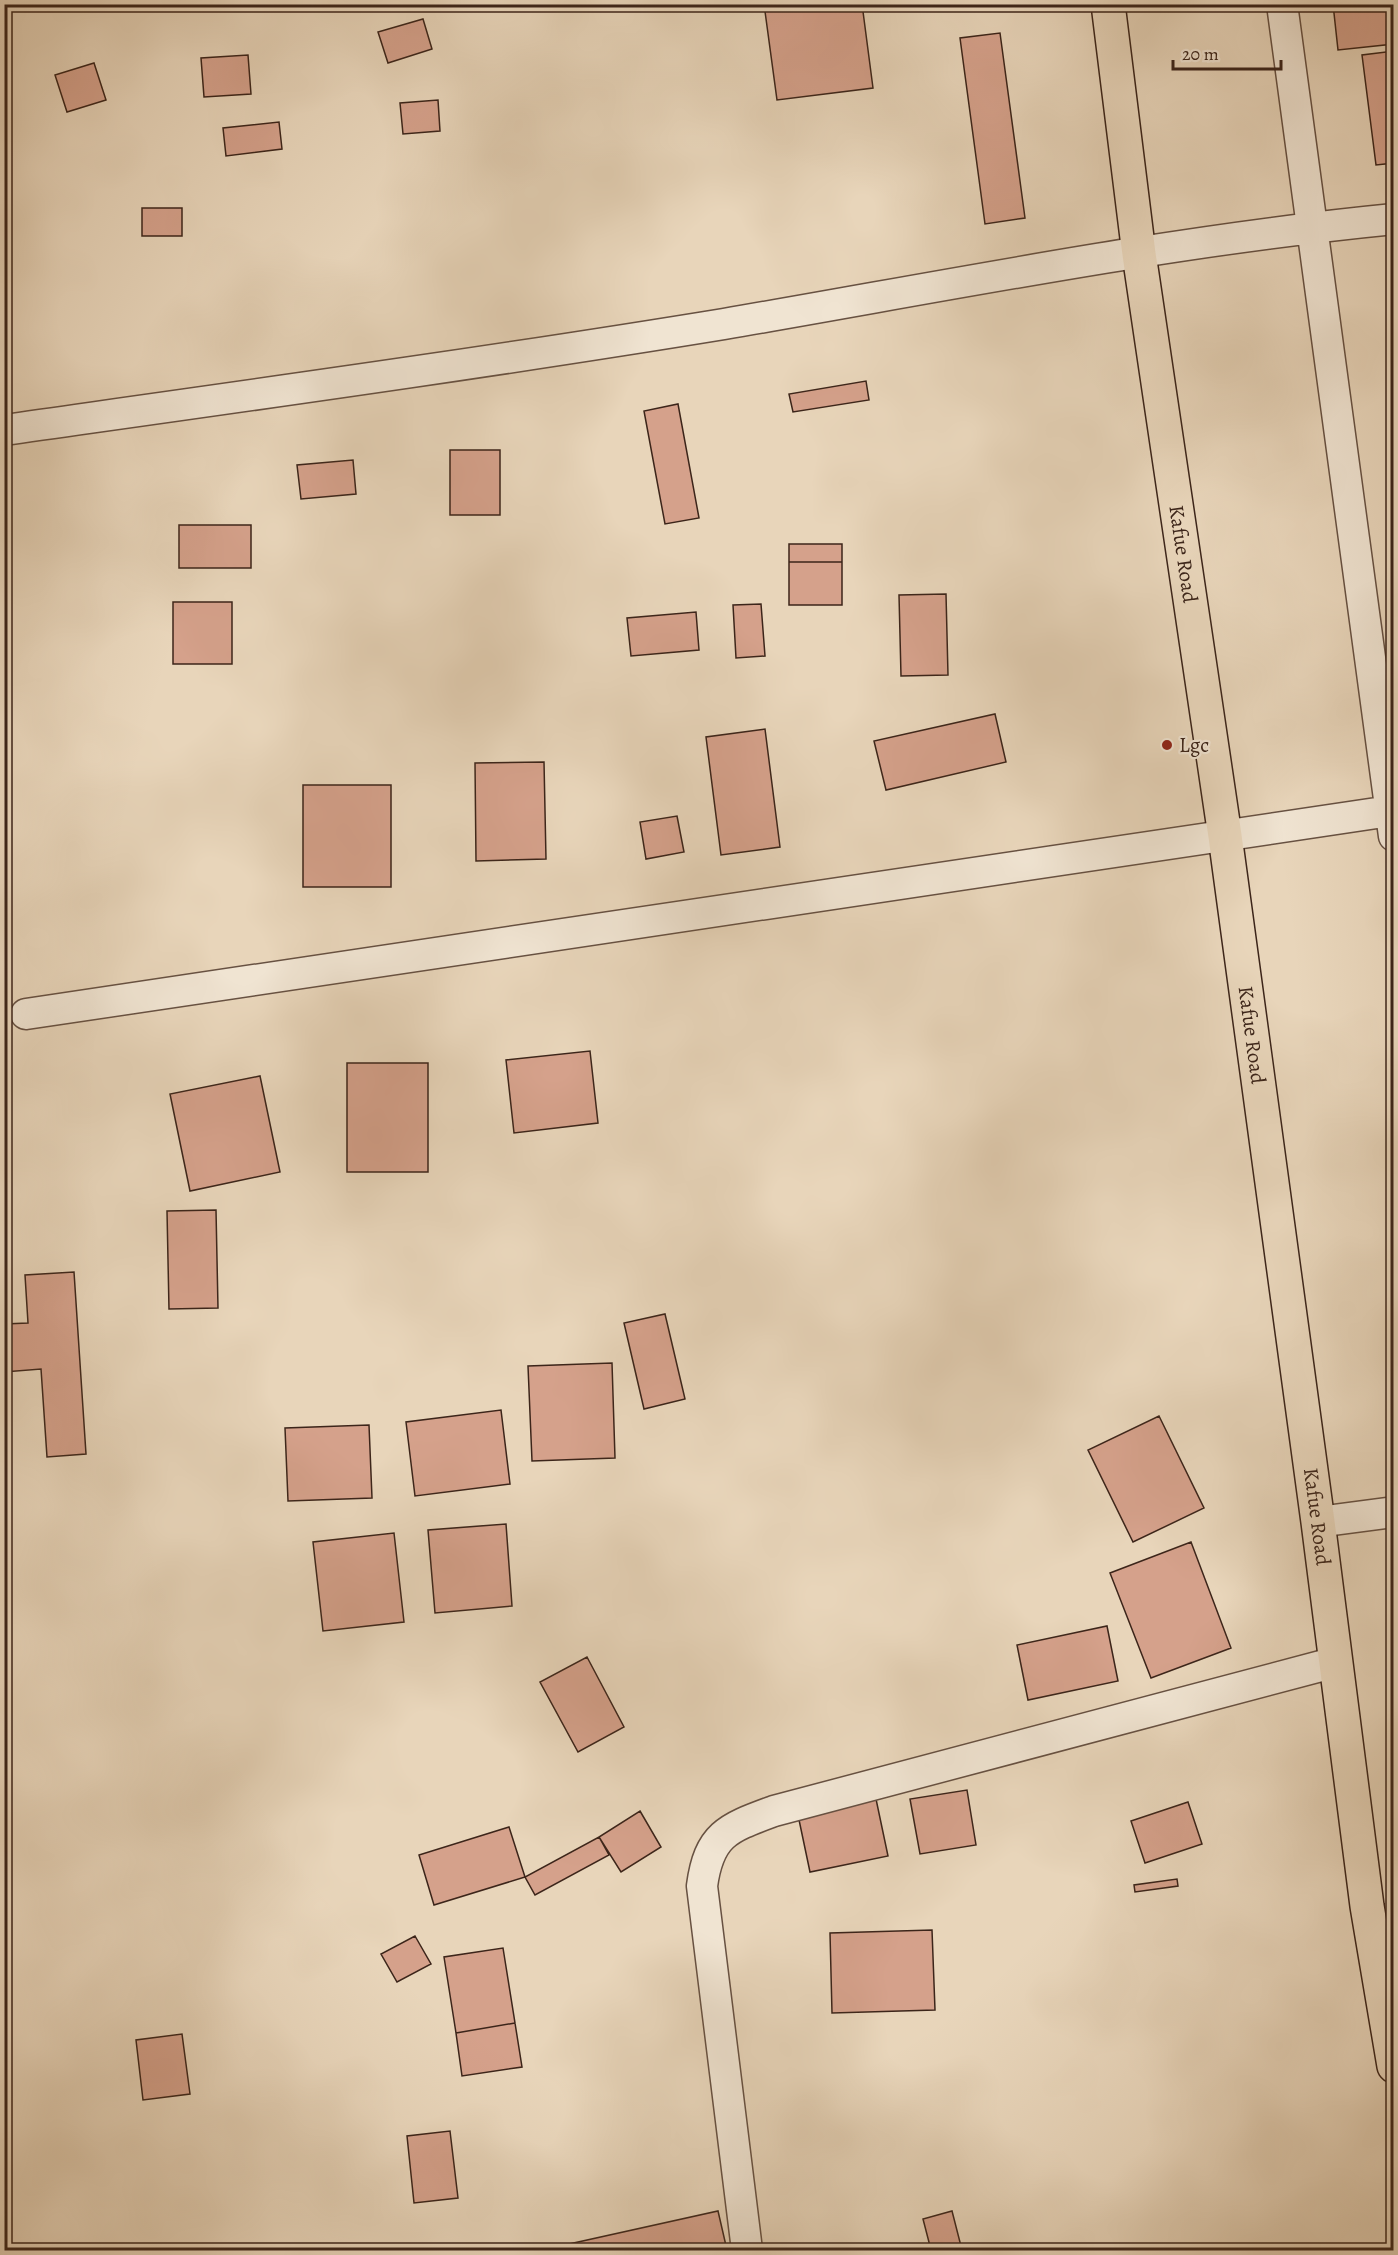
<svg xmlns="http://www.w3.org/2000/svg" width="1398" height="2255" font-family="Alegreya,serif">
<rect width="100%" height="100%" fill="#e8d5ba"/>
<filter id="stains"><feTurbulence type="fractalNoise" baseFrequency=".00333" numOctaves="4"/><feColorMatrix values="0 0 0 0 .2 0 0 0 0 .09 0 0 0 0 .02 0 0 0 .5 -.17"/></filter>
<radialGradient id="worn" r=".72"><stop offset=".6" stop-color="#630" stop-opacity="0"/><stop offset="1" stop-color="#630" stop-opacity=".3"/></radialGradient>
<!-- building -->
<path fill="#d5a18b" stroke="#3c251a" stroke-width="1.5" d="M764,4H862L873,88L777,100Z
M1333,4H1394V44L1338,50Z
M423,19L432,49L388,63L378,32Z
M1000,33L1025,218L985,224L960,38Z
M1394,51V163L1376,165L1362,55Z
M248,55L251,94L204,97L201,58Z
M94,63L106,100L67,112L55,75Z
M438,100L440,131L403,134L400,103Z
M279,122L282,149L226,156L223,128Z
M142,208H182V236H142Z
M1394,314V337L1390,315Z
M866,381L869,400L793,412L789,394Z
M678,404L699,518L665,524L644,411Z
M450,450H500V515H450Z
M353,460L356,494L301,499L297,465Z
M179,525H251V568H179Z
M789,544H842V562H789Z
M789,562H842V605H789Z
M946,594L948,675L901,676L899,595Z
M173,602H232V664H173Z
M761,604L765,656L736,658L733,605Z
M696,612L699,650L631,656L627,618Z
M995,714L1006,762L886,790L874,741Z
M765,729L780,847L721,855L706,737Z
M544,762L546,859L476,861L475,763Z
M303,785H391V887H303Z
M677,816L684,852L646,859L640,822Z
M590,1051L598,1123L514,1133L506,1060Z
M347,1063H428V1172H347Z
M260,1076L280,1172L190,1191L170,1094Z
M216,1210L218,1308L169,1309L167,1211Z
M74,1272L86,1454L47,1457L41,1369L4,1372V1324L28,1323L25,1275Z
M665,1314L685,1399L644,1409L624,1323Z
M612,1363L615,1458L532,1461L528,1366Z
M501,1410L510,1484L415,1496L406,1422Z
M1159,1416L1204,1508L1133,1542L1088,1450Z
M369,1425L372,1498L288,1501L285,1428Z
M506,1524L512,1606L435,1613L428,1530Z
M394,1533L404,1622L323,1631L313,1542Z
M1191,1542L1231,1648L1151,1678L1110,1573Z
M1107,1626L1118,1681L1028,1700L1017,1645Z
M587,1657L624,1727L578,1752L540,1682Z
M967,1790L976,1845L920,1854L910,1799Z
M876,1799L888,1856L810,1872L798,1815Z
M1188,1802L1202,1844L1145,1863L1131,1821Z
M640,1811L661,1847L621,1872L599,1837Z
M509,1827L525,1877L434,1905L419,1855Z
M599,1837L609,1855L535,1895L525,1877Z
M1177,1879L1178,1886L1135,1892L1134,1885Z
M932,1930L935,2010L832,2013L830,1933Z
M415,1936L431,1964L397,1982L381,1954Z
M503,1948L515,2023L456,2033L444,1957Z
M515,2023L522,2067L462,2076L456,2033Z
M182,2034L190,2094L143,2100L136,2040Z
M450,2131L458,2198L414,2203L407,2136Z
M718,2211L727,2250H542Z
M952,2211L962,2250H931L923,2219Z"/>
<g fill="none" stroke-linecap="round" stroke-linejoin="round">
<!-- street casing -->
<g stroke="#675142" stroke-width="33">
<path id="street" d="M1282,4L1394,836
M4,430C245,396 485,363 724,324C946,286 1169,241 1394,219
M26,1014L1390,811
M1318,1522L1394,1512
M747,2250L702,1886C709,1834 728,1828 774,1811L1336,1662"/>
</g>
<!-- highway casing -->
<g stroke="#3c251a" stroke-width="36">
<g id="highway">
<path id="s1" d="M1108,4L1139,254L1225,836L1318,1522L1367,1906L1394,2066"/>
</g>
</g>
<!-- street -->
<use href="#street" stroke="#f0e4d2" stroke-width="30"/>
<!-- highway -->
<use href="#highway" stroke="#e8d5ba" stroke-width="33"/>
</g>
<!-- markers -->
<circle fill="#8f2418" stroke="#f0e4d2" stroke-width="2" cx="1167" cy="745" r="6"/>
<g text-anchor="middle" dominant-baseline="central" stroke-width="4.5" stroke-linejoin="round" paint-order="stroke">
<!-- street labels -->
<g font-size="21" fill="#3c251a" stroke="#f0e4d2">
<text stroke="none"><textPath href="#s1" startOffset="555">Kafue Road</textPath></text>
<text stroke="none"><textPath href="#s1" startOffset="1041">Kafue Road</textPath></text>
<text stroke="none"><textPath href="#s1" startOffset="1527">Kafue Road</textPath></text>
</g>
<!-- poi labels -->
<g font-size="21" fill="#3c251a" stroke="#f0e4d2" text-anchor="start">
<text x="1179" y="745">Lgc</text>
</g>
</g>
<!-- margin -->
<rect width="1398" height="2255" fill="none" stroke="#e8d5ba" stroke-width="24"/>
<rect x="6" y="6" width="1386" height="2243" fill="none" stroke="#3c251a" stroke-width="3"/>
<rect x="12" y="12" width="1374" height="2231" fill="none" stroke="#3c251a" stroke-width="1.5"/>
<!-- scale -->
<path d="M1173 60v9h108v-9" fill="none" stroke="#3c251a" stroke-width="3"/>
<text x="1182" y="60" font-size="18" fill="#3c251a" stroke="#f0e4d2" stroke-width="4.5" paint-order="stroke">20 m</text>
<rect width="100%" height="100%" filter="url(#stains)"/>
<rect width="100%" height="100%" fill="url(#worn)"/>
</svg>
